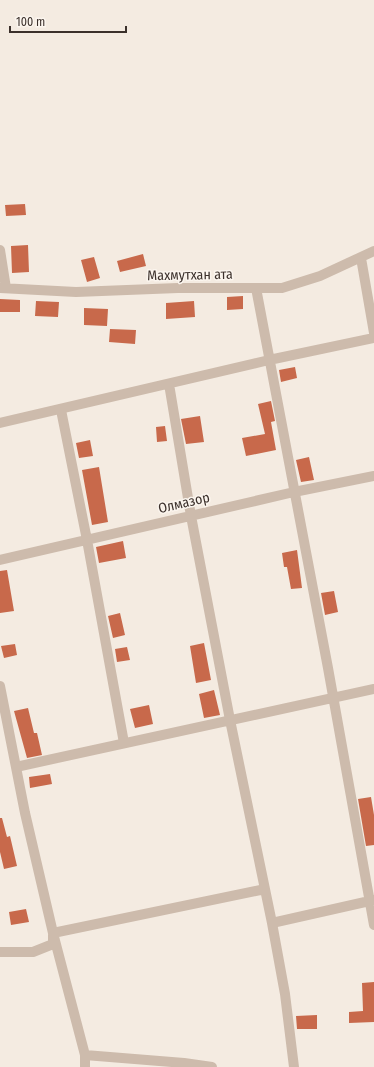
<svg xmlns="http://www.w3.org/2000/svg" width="374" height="1067" font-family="'Fira Sans Condensed',sans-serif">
<rect width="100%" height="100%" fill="#f4ebe1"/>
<path fill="#c8694b" d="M25 204 26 215 6 216 5 205Z
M28 245 29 272 12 273 11 246Z
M143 254 146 266 120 272 117 261Z
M94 257 100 278 87 282 81 260Z
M243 296V309L227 310V297Z
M0 299 20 300V312H0Z
M36 301 59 302 58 317 35 316Z
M194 301 195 317 166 319V303Z
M84 308 108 309 107 326 84 325Z
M110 329 136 330 135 344 109 342Z
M295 367 297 378 281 382 279 370Z
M271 401 275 421 271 422 276 450 246 456 242 438 265 434 258 404Z
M200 416 204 442 186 444 181 419Z
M165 426 167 441 157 442 156 427Z
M90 440 93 456 79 458 76 443Z
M309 457 314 480 301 482 296 460Z
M99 467 108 522 92 525 82 470Z
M123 541 126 558 99 563 96 547Z
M297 550 302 588 291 589 287 567H284L282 553Z
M7 570 14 611 0 613V571Z
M334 591 338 612 325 615 321 593Z
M120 613 125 635 113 638 108 616Z
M204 643 211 680 196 683 190 646Z
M15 644 17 655 4 658 1 646Z
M127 647 130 660 117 662 115 649Z
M214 690 220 715 204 718 199 694Z
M149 705 153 724 135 728 130 709Z
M28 708 34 733H37L42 755 27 758 14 711Z
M50 774 52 784 30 788 29 777Z
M371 797 374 815V845L366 846 358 799Z
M0 818H2L7 837 10 836 17 866 4 869 0 852Z
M26 909 29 922 11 925 9 912Z
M374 982V1022L349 1023V1012L363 1011 362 983Z
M317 1015V1029H297L296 1016Z"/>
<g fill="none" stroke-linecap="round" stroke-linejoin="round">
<path stroke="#cdbbac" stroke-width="10" d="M0 250 6 288
M361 258 374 333
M0 288 76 292 178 288H282L320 276 374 251
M256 288 328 668 374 925
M169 384 191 516 230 720 272 923 285 994 294 1067
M61 410 87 540 124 743
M0 423 269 360 374 338
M0 560 294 492 374 476
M0 686 25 813 53 933 85 1055V1067
M16 767 374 689
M272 923 374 900
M53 933 265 889
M0 952H33L53 944V935
M85 1055 184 1063 212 1067"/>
</g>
<g text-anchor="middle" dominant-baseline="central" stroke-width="3" stroke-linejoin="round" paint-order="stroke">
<g font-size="14" fill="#3b302b" stroke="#fbf5ee">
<text transform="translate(190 275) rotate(-1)">Махмутхан ата</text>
<text transform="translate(184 503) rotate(-13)">Олмазор</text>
</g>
</g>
<path d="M10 26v6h116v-6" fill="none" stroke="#3b302b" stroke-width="2"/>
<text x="16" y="26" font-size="12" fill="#3b302b" stroke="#fbf5ee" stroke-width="3" paint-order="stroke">100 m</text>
</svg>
